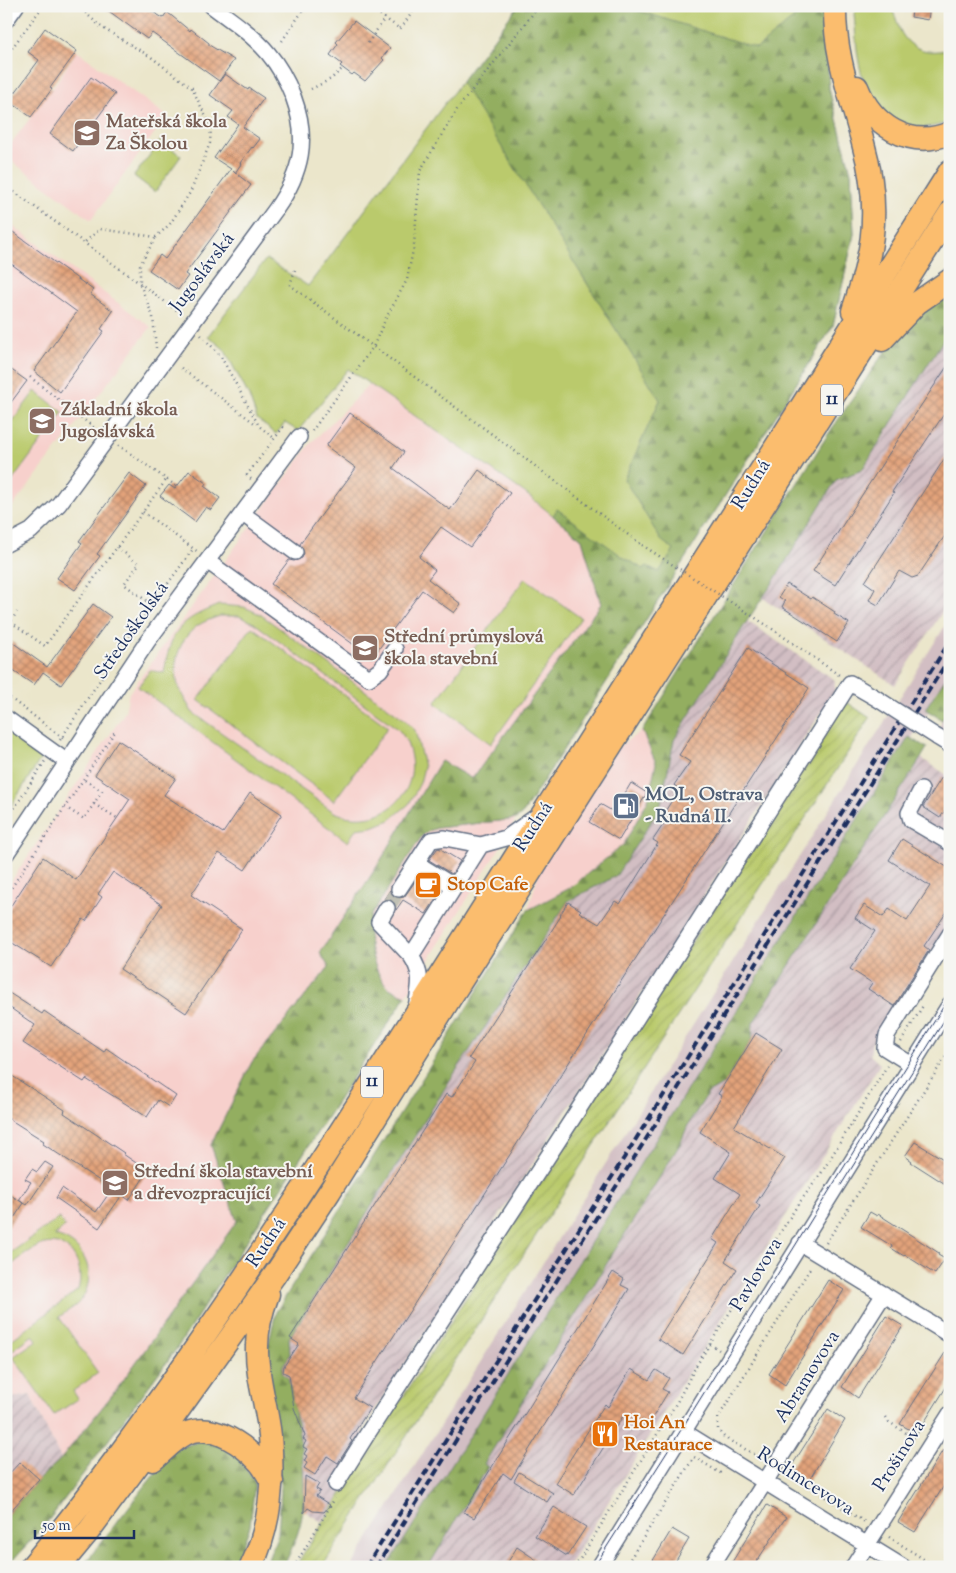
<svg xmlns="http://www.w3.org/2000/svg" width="956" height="1573" font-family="'Sorts Mill Goudy',serif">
<defs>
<pattern id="industrial-furrows" width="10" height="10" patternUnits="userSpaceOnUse" patternTransform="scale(1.25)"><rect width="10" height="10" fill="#d2bec3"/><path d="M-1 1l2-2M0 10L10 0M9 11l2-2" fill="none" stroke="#aa9ba2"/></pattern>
<pattern id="forest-firs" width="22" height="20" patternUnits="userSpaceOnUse" patternTransform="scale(1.25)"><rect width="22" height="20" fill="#93ae60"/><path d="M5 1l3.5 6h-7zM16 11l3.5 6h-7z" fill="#778e52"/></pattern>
<pattern id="garden-furrows" width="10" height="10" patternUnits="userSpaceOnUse" patternTransform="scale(1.25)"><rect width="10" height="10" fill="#baca6c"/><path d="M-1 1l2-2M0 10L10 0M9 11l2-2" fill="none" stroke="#9fae60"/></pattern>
<pattern id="building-cross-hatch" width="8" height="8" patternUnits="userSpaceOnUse" patternTransform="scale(1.25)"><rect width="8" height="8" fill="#e3a37a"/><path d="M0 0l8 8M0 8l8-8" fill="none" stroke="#b78567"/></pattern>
</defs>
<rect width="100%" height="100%" fill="#f6f6f2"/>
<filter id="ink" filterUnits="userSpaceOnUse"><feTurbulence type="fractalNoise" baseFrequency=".02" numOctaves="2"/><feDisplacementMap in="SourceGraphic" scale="10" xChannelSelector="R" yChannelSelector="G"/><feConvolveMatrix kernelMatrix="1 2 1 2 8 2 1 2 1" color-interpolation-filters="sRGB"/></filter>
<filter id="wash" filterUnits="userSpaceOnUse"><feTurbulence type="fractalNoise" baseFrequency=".0096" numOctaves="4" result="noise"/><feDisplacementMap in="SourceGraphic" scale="20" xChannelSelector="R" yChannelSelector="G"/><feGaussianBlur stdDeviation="1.12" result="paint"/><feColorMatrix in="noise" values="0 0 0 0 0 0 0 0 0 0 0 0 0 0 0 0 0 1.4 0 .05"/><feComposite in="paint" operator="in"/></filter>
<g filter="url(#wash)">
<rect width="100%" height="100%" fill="#ebe6cb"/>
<path fill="#f7d0cc" d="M77 51 167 116 91 220 6 157V150L31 117 30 73 52 89Z
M6 221 151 327 6 515Z
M370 384 525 493 582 539 601 604 471 780 441 761 376 868 320 953 330 967 252 1062 211 1145 237 1221 117 1389 61 1459 30 1395 6 1399V889L125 712 129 693 311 443Z
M642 731 656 763 649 800 624 844 570 888 528 910 539 872 619 746Z
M516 819 506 838 406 996 386 986 373 964 368 925 371 915 422 836 429 831 437 828Z"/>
<path fill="url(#industrial-furrows)" d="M950 329V600L895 685 763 598 836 480 862 469Z
M747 621 835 680 834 692 361 1432 375 1441 322 1522 303 1510V1452L288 1377 282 1373 283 1365 290 1355 289 1338 450 1080 568 901 616 876 660 808 674 740Z
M950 708V735L939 729 942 720Z
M921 758 950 777V923L872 1043 870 1055 880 1064 568 1567H428L488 1467 484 1464 680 1144 688 1125 708 1093 725 1083 752 1039 753 1023Z
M30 1395 61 1459 39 1479 6 1516V1399Z"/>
<path fill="#d2bec3" d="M950 618V677L389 1567H351Z"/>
<path fill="#baca6c" stroke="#6a7c65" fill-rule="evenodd" d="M518 6H826L825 15 829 89 851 173 854 234 833 326 523 813 516 819 437 828 429 831 422 836 371 915C365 934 372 969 386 985 390 990 400 993 406 996L175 1351 45 1525 6 1567V1516L39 1479 61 1459 117 1389 237 1221 211 1145 252 1062 329 967 320 953 376 868 441 761 472 779 601 604 582 539 525 493 348 369 298 431 285 423 276 434 257 419 249 396 224 349 208 336 266 259 308 286Z
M861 6H888C896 13 896 21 900 30 909 50 931 56 950 48V121C929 131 898 130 882 111 878 106 875 100 872 95 869 90 865 86 864 81 856 60 856 35 854 13Z
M161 140 181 156 155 192 134 176Z
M35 391 63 412 6 489V430Z
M525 578 581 618 491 744 435 703Z
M219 605 244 607 260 614 404 719 415 730 419 746 424 767 420 783 409 804 390 820 372 827 356 829 348 842 138 687 150 670 164 673C171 630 178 621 219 605ZM220 616H239L254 623 398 729C402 734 407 740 408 746 422 785 394 821 352 817 346 817 340 814 334 812L192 712C188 704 182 696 179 688 170 664 180 635 202 623 208 620 214 618 220 616Z
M252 627 388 727 334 801 198 700Z
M6 729 43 755 6 814Z
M59 1218 65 1227 54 1236C82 1241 98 1271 83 1297 78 1306 67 1311 59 1317L98 1373 73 1391 78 1399 54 1415 13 1357 37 1340 33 1335 6 1355V1344L78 1290C86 1264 68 1234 39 1246 28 1251 16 1262 6 1269V1256Z"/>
<path fill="url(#forest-firs)" stroke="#576e5f" d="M518 6H624L757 48 794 18 796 6H826L825 15 829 89 851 173 854 234 833 326 523 813 516 819 437 828 429 831 422 836 371 915C365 934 372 969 386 985 390 990 400 993 406 996L175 1351 45 1525 6 1567V1516L39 1479 61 1459 117 1389 237 1221 211 1145 252 1062 329 967 320 953 376 868 441 761 472 779 601 604 582 539 553 516 557 509 623 557 643 569 647 566 659 572 674 550 661 540 624 479 660 400 461 82Z
M950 292V329L862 470 836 480 772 584 747 621 674 740 660 808 616 876 568 901 450 1080 289 1338 290 1355 283 1365 282 1373 288 1377C297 1420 307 1464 303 1509 301 1529 292 1550 283 1567H265L278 1534 281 1492 266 1354 276 1312 528 910 570 888 624 844 648 800 656 763 642 731 827 436 881 357 910 323Z
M950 671V708L942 720 925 709Z
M909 737 927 748 921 758 753 1023 752 1039 725 1083 708 1093 688 1125 680 1144 484 1464 488 1467 428 1567H387Z
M207 1439 235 1454 255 1482 250 1526 235 1567H82L174 1449Z"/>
<path fill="url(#garden-furrows)" stroke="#6a7c65" d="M845 701 870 718 322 1567H295Z"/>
<g id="blocks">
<path fill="url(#building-cross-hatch)" d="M102 6H143L163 18 167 12 190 31 191 29 209 43V45L234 60 219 81 152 33 147 39Z
M913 6H930L928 20 911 17Z
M354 21 390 48 382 58 384 60 365 81 354 73 352 75 340 66 342 64 330 55 338 44 336 42Z
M45 28 77 51 50 88 52 89 31 117 9 101 39 60 28 52Z
M225 74 248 90 249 88 264 98 243 127 260 139 253 148 252 147 240 163 241 164 235 173 233 171 251 185 185 274 188 276 178 290 149 270 160 255 165 259 231 169 214 158 238 124 228 117 233 111 210 95Z
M91 77 115 94 73 151 50 134Z
M6 227 93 290 90 294 113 311 101 329 104 331 60 392 34 371 77 312 6 260Z
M950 362V405L892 492 894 493 835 585 813 571 882 464Z
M6 366 27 381 6 409Z
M350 413 404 452 393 468 450 510 479 470 510 493 470 547 441 527 419 557 435 570 428 579 461 604 454 613 422 590 372 658 271 584 289 560 294 561 302 558 304 553 300 544 356 468 326 446Z
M950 450V528L918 576 912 578 899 571 878 605 869 600 875 589 865 582Z
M189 471 206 483 204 486 220 498 211 510 206 507 195 522 160 496 169 485 175 489Z
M129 473 146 486 97 554 100 556 75 590 57 578 82 543 79 541Z
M787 584 811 599 812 597 835 612 834 614 849 623 837 642 782 607 785 601 779 597Z
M93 604 111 617 61 685 43 672 34 685 6 666V651L12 642 47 667Z
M748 648 809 688 354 1398 370 1408 350 1439 352 1441 338 1463 327 1456 315 1475 304 1468 307 1463 304 1461 307 1456 304 1454 307 1449 303 1447 306 1441 303 1439 305 1436 294 1408 289 1375 283 1372 284 1366 299 1344 290 1338 446 1094 452 1097 475 1062 469 1058 561 916 560 915 568 902 581 910 579 912 599 924 615 901 620 904 658 843 653 840 669 816 664 813 679 789 674 785 690 762 679 755Z
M118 740 176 778 164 795 223 833 250 793 282 814 245 870 219 853 191 895 242 929 186 1013 120 969 162 905 113 872 98 894 102 897 86 921 83 919 51 967 6 939V913L43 857 76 880 130 799 95 775Z
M942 777 950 781V803L940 818 923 807Z
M631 783 647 793 619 840 589 822 600 804 614 812Z
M902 839 950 869V907L924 946 929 950 894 1006 868 989 872 983 850 969 875 931 855 918 864 905 883 917 889 909 907 921 930 886 889 860Z
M439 848 460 861 452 874 429 860 437 849Z
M419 876 442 890 426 914 403 900 396 910 395 904 392 900 384 899 390 890 394 897 399 898 404 897Z
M6 991 42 1014 44 1011 104 1052 106 1048 176 1096 169 1107 158 1100 147 1117 86 1079 84 1082 23 1043 35 1025 6 1005Z
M756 1033 782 1049 734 1127 785 1158 756 1203 760 1206 725 1261 737 1269 683 1355 658 1339 718 1243 712 1239 740 1194 715 1178 731 1152 700 1132 722 1096 718 1094Z
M6 1072 65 1110 64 1113 124 1153 123 1154 148 1171 129 1200 122 1195 99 1228 56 1198 62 1188 96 1212 112 1189 43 1144 44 1141 6 1117Z
M915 1142 950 1163V1187L911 1162 912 1161 905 1156Z
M45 1162 53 1167 27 1205 24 1203 6 1230V1192L23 1203 19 1200 31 1182 25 1179 32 1169 37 1172Z
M870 1212 877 1216 878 1214 939 1253 938 1255 945 1259 935 1274 905 1255 904 1256 891 1248 892 1246 861 1227Z
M613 1272 624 1279 621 1285 629 1289 511 1479 503 1473 474 1518 464 1512Z
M828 1280 844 1290 785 1385 769 1374Z
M886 1316 903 1326 858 1398 842 1387Z
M950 1345V1381L917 1434 900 1424Z
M631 1369 649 1380 656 1370 669 1378 662 1389 668 1392 645 1430 623 1416 574 1495 555 1483 605 1404 608 1407Z
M828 1409 845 1420 808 1482 789 1470Z
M943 1450 950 1455V1476L915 1532 898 1522Z
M20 1462 39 1479 6 1516V1477Z
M519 1472 553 1493 547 1502 514 1481Z
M305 1476 319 1484 316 1489 320 1491 316 1496 330 1505 324 1512 313 1511 308 1508 304 1513Z
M767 1505 786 1517 753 1567H729Z
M554 1507 586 1527 567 1556 535 1536Z
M672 1529 689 1539 672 1567H649Z
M517 1547 547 1567H505Z"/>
</g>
</g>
<g filter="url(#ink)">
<use href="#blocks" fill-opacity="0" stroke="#646f84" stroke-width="1"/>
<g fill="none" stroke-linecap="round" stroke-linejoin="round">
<path stroke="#c1c1b5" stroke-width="15" stroke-dasharray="15 8" stroke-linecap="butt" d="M387 908 399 889"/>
<g stroke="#646f84" stroke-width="18">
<path id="minor" d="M6 20 16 6
M243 514 295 552
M6 544 31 531 59 504 276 209C302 172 309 139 293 96 287 81 279 66 268 53 253 35 231 20 212 6
M207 561 369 678 380 670 395 649
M6 718 66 761
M937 737 950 745
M921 790 909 813 911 820 950 843
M6 854 147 642 299 437
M455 887 416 863 431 840 445 838 481 845
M399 889 416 863
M387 908 379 922 411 956
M416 1008C419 986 424 976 411 956L481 845 506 838 537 816
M912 1065 885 1048 887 1035 950 934
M800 1243 950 1335
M684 1432 903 1567
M336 1484 368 1433 573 1118 850 683 876 698
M599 1567 950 1004
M711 1567 884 1294
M853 1567 950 1414"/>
</g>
<g stroke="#646f84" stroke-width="25">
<path id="highway" d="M835 6C834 55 851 97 863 143 874 182 877 224 867 263 864 279 858 295 853 311
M857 87C872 125 909 150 950 133
M882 340 917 303 950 280
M153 1460C165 1450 176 1437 190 1432 214 1424 244 1445 259 1462 264 1467 267 1475 272 1481
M31 1567C87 1500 138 1430 188 1359 281 1226 368 1089 455 952 620 692 786 432 950 171
M59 1567 88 1532 172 1419 274 1276 330 1191 449 1000 950 213
M251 1567C271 1525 274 1482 270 1436 267 1406 256 1376 257 1346 257 1328 262 1310 268 1294"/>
</g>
<path stroke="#646f84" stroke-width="2.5" stroke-dasharray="1 4" stroke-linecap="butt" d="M78 6 101 27 151 57 192 88 211 127 210 143 191 191 170 224 156 237 100 229 84 243
M368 6 400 29 417 6
M282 41 306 6
M368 43 385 18
M6 56 43 6
M311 89 331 79 343 68
M6 186 182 314
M295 270 290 285 642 545
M201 335 220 355 259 426 274 438
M156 348 153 317 140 284V265L156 237
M181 368 257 425
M30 377 97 430
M312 431 373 347 386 318 407 280 414 245 420 171 458 108 539 6
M118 445 179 488
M251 479 247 475 284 426
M143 512 198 552
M117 547 139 564 124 584 152 605
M11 622 45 646 166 480
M768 626 839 675
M6 629 17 612
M6 695 63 738
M60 740 122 647 193 549
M94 804 117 818
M65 807 84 819 102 791 83 779
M6 821 45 761
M6 896 116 730
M901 1042 924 1004
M826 1243 950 1050
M710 1344 719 1350
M886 1417 889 1422 917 1440
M763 1459 725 1438 718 1430V1418L811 1267
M787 1473 865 1522
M889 1537 936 1567
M294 1567 335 1498
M575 1567 677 1402 696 1366 797 1206 822 1172 887 1066
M625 1567 694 1457 722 1474"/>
<use href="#minor" stroke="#fff" stroke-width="15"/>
<use href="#highway" stroke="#fbbd6e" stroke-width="22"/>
<path stroke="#1b2f5e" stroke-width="1" d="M841 1185 950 1011
M594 1567 671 1446 950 996"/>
<path stroke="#1b2f5e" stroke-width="4" stroke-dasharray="8 4" stroke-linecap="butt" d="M366 1567 950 641
M376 1567 950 657"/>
<g stroke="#646f84" stroke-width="18" stroke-linecap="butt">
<path id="minor-bridge" d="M876 698 937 737"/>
</g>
<path stroke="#646f84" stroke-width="2.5" stroke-dasharray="1 4" stroke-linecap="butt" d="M642 545 768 626"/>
<use href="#minor-bridge" stroke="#fff" stroke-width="15"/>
</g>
</g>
<defs>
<g id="school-square" transform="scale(1.4375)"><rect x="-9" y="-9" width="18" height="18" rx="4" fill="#8d6e63" stroke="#f6f6f2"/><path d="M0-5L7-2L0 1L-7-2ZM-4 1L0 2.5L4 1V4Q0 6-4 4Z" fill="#fff"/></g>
<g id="fuel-square" transform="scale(1.4375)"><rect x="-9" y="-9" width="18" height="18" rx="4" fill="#5c6f8a" stroke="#f6f6f2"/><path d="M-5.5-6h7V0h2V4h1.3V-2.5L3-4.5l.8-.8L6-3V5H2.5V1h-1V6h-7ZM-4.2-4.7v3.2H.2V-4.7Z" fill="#fff"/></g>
<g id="cafe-square" transform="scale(1.4375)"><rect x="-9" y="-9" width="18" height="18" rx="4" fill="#e8710a" stroke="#f6f6f2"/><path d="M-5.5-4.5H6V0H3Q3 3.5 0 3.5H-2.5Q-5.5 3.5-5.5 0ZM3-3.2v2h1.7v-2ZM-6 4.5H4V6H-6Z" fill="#fff"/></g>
<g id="restaurant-square" transform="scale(1.4375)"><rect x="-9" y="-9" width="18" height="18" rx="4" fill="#e8710a" stroke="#f6f6f2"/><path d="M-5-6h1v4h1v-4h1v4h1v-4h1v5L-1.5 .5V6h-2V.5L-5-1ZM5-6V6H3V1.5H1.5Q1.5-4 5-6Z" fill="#fff"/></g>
</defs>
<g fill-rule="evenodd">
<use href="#school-square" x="87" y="133"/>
<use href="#school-square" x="42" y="421"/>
<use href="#school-square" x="365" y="648"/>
<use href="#fuel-square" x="626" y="806"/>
<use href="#cafe-square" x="428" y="885"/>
<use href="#school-square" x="115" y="1183"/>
<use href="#restaurant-square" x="605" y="1434"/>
</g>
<g text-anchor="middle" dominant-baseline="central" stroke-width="4" stroke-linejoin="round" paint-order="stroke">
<g fill="#f6f6f2" stroke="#5d6b8a" stroke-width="1">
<rect x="821" y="384.5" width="22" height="31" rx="4"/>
<rect x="361" y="1066.5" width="22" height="31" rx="4"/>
</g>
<g font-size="18" font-weight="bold" fill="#1b2f5e">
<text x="832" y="400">11</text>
<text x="372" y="1082">11</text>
</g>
<g font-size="19" font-weight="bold" fill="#785e54" stroke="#f6f6f2" text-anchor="start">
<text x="106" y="122">Mateřská škola<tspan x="106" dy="22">Za Školou</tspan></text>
<text x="61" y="410">Základní škola<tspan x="61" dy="22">Jugoslávská</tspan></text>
<text x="384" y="637">Střední průmyslová<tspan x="384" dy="22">škola stavební</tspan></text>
<text x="134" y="1172">Střední škola stavební<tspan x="134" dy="22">a dřevozpracující</tspan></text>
</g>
<g font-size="19" fill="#1b2f5e" stroke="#f6f6f2">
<text transform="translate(203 273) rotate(-53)">Jugoslávská</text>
<text transform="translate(752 485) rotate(-58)">Rudná</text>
<text transform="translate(132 631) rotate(-55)">Středoškolská</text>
<text transform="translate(534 827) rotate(-57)">Rudná</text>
<text transform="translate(267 1243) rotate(-56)">Rudná</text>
<text transform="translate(757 1275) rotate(-59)">Pavlovova</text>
<text transform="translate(808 1377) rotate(-58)">Abramovova</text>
<text transform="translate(900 1456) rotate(-58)">Prošinova</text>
<text transform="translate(805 1482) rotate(32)">Rodimcevova</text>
</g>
<g font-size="19" font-weight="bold" fill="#4e5e75" stroke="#f6f6f2" text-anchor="start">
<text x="645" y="795">MOL, Ostrava<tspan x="645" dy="22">- Rudná II.</tspan></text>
</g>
<g font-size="19" font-weight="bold" fill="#c56008" stroke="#f6f6f2" text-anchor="start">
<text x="447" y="885">Stop Cafe</text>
<text x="624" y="1423">Hoi An<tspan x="624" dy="22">Restaurace</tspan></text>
</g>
</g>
<rect width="956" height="1573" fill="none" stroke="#f6f6f2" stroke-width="25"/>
<path d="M35 1530v8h99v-8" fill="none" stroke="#1b2f5e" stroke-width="2.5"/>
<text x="42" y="1530" font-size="15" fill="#1b2f5e" stroke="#f6f6f2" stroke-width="4" paint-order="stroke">50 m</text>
</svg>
